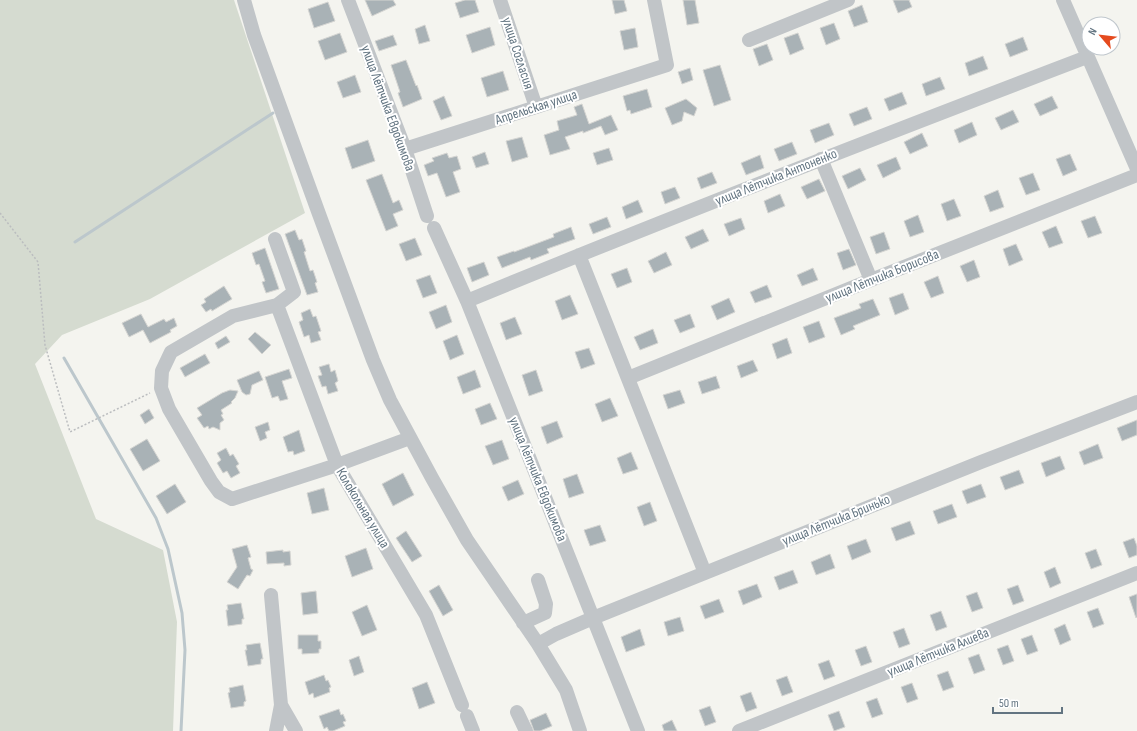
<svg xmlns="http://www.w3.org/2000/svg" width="1137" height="731" font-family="'Sofia Sans Condensed',sans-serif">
<rect width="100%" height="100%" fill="#f4f4ef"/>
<path fill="#d5dbd0" d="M0 0H234L305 213 150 299 62 335 35 364 96 519 163 550 177 622 173 731H0Z"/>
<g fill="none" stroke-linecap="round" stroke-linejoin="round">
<path stroke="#bcc7cc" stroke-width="3" d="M75 242 273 113
M64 358 156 518 168 549 182 613 185 650 181 731"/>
</g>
<path fill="#a9b2b6" stroke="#d5d5d2" d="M365 0H393L396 5 372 16Z
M465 0H475L479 12 460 18 455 3Z
M612 0H624L627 11 615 14Z
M683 0H695L699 23 687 25Z
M893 0H909L912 7 898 13Z
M328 2 335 21 314 28 308 9Z
M862 5 868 22 854 27 848 11Z
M834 23 840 39 826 45 820 28Z
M425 25 430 41 419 44 415 29Z
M490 27 495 45 472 53 466 35Z
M635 28 638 47 624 50 620 31Z
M340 33 347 52 325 60 318 41Z
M798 33 804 49 790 55 784 38Z
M393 35 397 45 379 51 375 41Z
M1023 37 1028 50 1010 57 1005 44Z
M767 44 773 60 759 66 753 49Z
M983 56 988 69 969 76 965 63Z
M406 60 416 86 417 85 422 99 403 107 398 93 400 92 391 65Z
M720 65 731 100 714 106 703 70Z
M690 68 693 80 682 84 678 72Z
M503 71 509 90 487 97 481 78Z
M355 75 361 92 343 98 337 82Z
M940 77 945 89 926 96 922 84Z
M647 89 652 107 631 114 630 110 627 111 623 96Z
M902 92 907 104 889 111 884 99Z
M444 96 452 116 441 120 433 101Z
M1052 96 1058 108 1040 116 1034 104Z
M686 99 697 108 694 116 684 112 682 121 672 125 665 108Z
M582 104 589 124 611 115 618 130 605 135 601 126 583 133V131L565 137 570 149 550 155 544 135 559 130 557 121 577 115 574 107Z
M867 107 872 119 854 126 849 114Z
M1013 110 1019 122 1001 130 995 118Z
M972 122 977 135 959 143 954 130Z
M829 123 834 135 815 143 810 130Z
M922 133 928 146 910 154 904 142Z
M522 137 528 157 512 162 506 141Z
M368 140 375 161 352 169 345 148Z
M792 142 797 154 779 161 774 149Z
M609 148 613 160 597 165 593 153Z
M485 152 489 164 476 168 472 157Z
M447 153 449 158 457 156 461 169 453 172 460 192 446 197 437 173 428 176 424 165 434 161 432 158Z
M1070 154 1077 170 1063 176 1056 159Z
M760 155 764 168 746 175 741 163Z
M896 157 901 169 883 178 877 165Z
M860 168 866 180 848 189 842 176Z
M712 172 717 183 701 189 697 178Z
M1033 173 1040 190 1026 195 1019 178Z
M382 174 393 203 399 200 403 210 393 214 398 226 386 231 366 180Z
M819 179 825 191 807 199 801 187Z
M675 187 680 198 665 204 661 192Z
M998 190 1004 207 990 212 984 196Z
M780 194 785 206 768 213 764 201Z
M954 199 961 216 947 221 941 204Z
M638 200 643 212 626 219 622 207Z
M918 215 924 232 910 237 904 221Z
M1095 216 1102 233 1088 238 1081 221Z
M607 217 611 227 593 234 589 224Z
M741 218 745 229 729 236 724 224Z
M1056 226 1063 243 1049 248 1042 232Z
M571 227 575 239 547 249 549 253 531 260 530 257 502 268 497 257 514 251V252L554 237 553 234Z
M703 229 709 241 691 249 685 237Z
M295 230 299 240 302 239 306 251 304 252 310 271 313 270 317 282 315 283 318 292 307 295 285 234Z
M884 232 890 249 876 254 870 237Z
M415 238 422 255 406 261 399 244Z
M1016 244 1023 260 1009 266 1003 249Z
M265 248 279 289 266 293 262 282 265 281 259 264 256 265 252 253Z
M849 249 856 265 843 270 837 253Z
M666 252 672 265 654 273 648 261Z
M974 260 980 277 967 282 960 266Z
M484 262 489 275 472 282 467 268Z
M627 268 632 282 617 288 611 274Z
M813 268 818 280 802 286 797 275Z
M430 275 437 293 423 298 416 280Z
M938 276 944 293 931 298 924 282Z
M767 285 772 297 755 303 750 292Z
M224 286 232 299 212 311 211 309 206 312 201 305 206 302 204 299Z
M903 293 909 309 895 315 889 298Z
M570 295 578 314 562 320 555 301Z
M729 298 735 312 717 320 711 306Z
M873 299 880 315 853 326 855 329 841 335 834 318 861 308 859 304Z
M446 305 452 322 436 329 429 312Z
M310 309 313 317 316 316 321 331 318 332 321 340 311 343 309 335 304 337 299 322 303 320 301 313Z
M141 314 148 327 164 319 166 322 174 318 177 326 170 330 171 332 150 343 143 330 129 337 122 323Z
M690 314 695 327 680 333 674 320Z
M515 317 522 334 506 340 500 323Z
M819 321 825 337 809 343 803 327Z
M653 329 658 343 640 350 634 337Z
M255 332 271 345 262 354 248 339Z
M457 335 464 354 450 360 443 341Z
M226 336 230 342 218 349 215 343Z
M787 338 792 353 777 359 772 344Z
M589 348 595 364 581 369 575 352Z
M205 354 210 363 185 377 180 368Z
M753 360 758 371 741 378 737 366Z
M329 364 331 372 335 370 338 381 335 383 338 391 328 394 326 386 322 387 318 376 322 375 319 367Z
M289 369 292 378 282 381 288 399 280 401 278 396 272 398 265 377Z
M475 370 481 387 463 394 457 377Z
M536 370 543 391 529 396 522 375Z
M259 371 263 380 252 385 250 394 246 395 242 392 237 380Z
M716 376 720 388 702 394 698 382Z
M230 390 238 391 235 398 231 402 232 403 221 410 223 414 221 415 224 420 220 423V430L213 427 209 429 208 426 204 428 197 418 202 415 197 408 222 393Z
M680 390 685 403 668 409 663 395Z
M610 398 618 416 602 422 595 404Z
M490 403 497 419 481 425 475 409Z
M149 409 154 418 145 424 140 415Z
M1137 420V435L1122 441 1117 428Z
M557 421 563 437 547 444 541 427Z
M268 422 270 430 265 432 267 438 260 441 255 427Z
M299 430 305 451 294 455 293 451 288 452 283 437Z
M147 439 160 461 143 471 130 449Z
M502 440 509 459 493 465 485 446Z
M1098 444 1103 458 1084 465 1079 452Z
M226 448 230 456 233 454 239 464 236 466 240 473 231 478 227 471 223 473 217 463 221 460 217 453Z
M631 452 638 469 623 474 617 458Z
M1060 456 1065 469 1046 477 1041 463Z
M1019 470 1024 483 1005 490 1000 477Z
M403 473 414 495 393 506 382 484Z
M577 474 584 493 569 498 563 479Z
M518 480 524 494 508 501 502 487Z
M175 484 186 502 167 514 156 496Z
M981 484 986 497 967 504 962 491Z
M324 488 329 510 312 514 307 493Z
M650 502 657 521 644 526 637 507Z
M952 504 957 517 938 524 933 511Z
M910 521 915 534 896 541 891 528Z
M600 525 606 541 590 546 584 530Z
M406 531 422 556 412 562 396 538Z
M1134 538 1137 546V555L1129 558 1123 542Z
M866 539 871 552 852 560 847 546Z
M247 545 251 557 248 558 251 569 253 570 250 576 247 575 238 589 227 582 237 567 232 549Z
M366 548 373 569 352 577 345 556Z
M1096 549 1102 565 1091 569 1085 553Z
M283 550V552L290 551 291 565 284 566V563L267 564 266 552Z
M830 554 835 568 816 575 811 562Z
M1055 567 1061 583 1050 588 1044 572Z
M793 570 798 583 779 590 774 577Z
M757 584 762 597 743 605 738 591Z
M439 585 453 610 443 616 429 591Z
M1018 585 1024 601 1013 605 1007 589Z
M316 591 318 613 303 615 301 593Z
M977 592 983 608 972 612 966 596Z
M1137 594V617L1136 618 1129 597Z
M719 599 724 612 705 619 700 606Z
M241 603 244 619H242V624L228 626 226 610H228L227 605Z
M367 605 377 630 362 636 352 612Z
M1098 608 1104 624 1093 628 1087 612Z
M941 611 947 627 936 631 930 615Z
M680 617 684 631 668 636 664 622Z
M1065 624 1071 640 1060 645 1054 629Z
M904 628 910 644 899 648 893 632Z
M640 629 645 645 626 652 621 637Z
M298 635H318V641H321V649H319V653L302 654V649H298Z
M1032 635 1038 651 1027 655 1021 639Z
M260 643 263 659H261V664L248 666 245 650H247L246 645Z
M1008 645 1014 661 1003 665 997 649Z
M866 646 872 662 861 666 855 650Z
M979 654 985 670 974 674 968 658Z
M359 656 364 672 354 676 349 660Z
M829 660 835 676 824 680 818 664Z
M948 671 954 687 943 691 937 675Z
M324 675 326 681 328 680 331 687 329 688 330 692 314 698 313 693 309 695 305 682Z
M787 676 793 692 782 696 776 680Z
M427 682 435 703 419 709 412 688Z
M912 683 918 699 907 703 901 687Z
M243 685 246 701 244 702V706L231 708 228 693 230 692 229 688Z
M751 692 757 708 746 712 740 696Z
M877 698 883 714 872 718 866 702Z
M710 706 716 722 705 726 699 710Z
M339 709 341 715 343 714 346 721 343 722 345 726 333 731H329L327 727 324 729 319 716Z
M839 711 845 727 834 731 828 715Z
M546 713 552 726 540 731H534L530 720Z
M672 720 677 731H664L662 725Z"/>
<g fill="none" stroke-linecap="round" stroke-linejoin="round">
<path stroke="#bbbdbf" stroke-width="1.5" stroke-dasharray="2 2" stroke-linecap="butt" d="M0 213 38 262 45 345 70 432 150 393"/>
<path stroke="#c1c5c8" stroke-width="14" d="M244 0 254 35 319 214 373 360 390 400 432 478 467 540 538 644 566 690 580 731
M348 0 405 149 427 216
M500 0 536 107
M1063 0 1137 169
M749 40 848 0
M405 149 667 65 654 0
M821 159 871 280
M434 228 467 301 638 731
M275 239 294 292 277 305 233 316 171 352 162 371 161 388 169 409 211 481 219 492 232 499 337 465 410 438
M579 255 705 573
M467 301C673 216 880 136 1087 57
M277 305 337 465 426 615 462 705
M628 378 871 280 1137 175
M271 595 281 705 276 731
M523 623 545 613 546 604 538 580
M538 644 556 634 593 618 981 462 1137 402
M281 705 296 731
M517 712 526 731
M467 716 473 731
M739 731 1137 573"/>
</g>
<g text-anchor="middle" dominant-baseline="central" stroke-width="4" stroke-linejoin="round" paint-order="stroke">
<g font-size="14" fill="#627481" stroke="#fff">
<text transform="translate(518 53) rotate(72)">улица Согласия</text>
<text transform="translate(536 107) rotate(-18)">Апрельская улица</text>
<text transform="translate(388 108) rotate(70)">улица Лётчика Евдокимова</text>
<text transform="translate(776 177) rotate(-22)">улица Лётчика Антоненко</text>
<text transform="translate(882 276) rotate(-22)">улица Лётчика Борисова</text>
<text transform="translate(538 479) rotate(68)">улица Лётчика Евдокимова</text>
<text transform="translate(363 508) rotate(59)">Колокольная улица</text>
<text transform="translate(836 520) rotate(-22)">улица Лётчика Бринько</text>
<text transform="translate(938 652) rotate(-22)">улица Лётчика Алиева</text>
</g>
</g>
<g transform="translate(1101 36) rotate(298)"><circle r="19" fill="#ffffff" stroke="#c0c7cd"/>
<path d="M0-3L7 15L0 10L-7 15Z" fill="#e54a1e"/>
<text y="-6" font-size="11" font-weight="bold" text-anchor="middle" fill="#627481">N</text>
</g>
<path d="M993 707v6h69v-6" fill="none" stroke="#627481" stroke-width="2"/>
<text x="999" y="707" font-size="12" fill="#627481" stroke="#ffffff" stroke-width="3" paint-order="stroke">50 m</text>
</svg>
